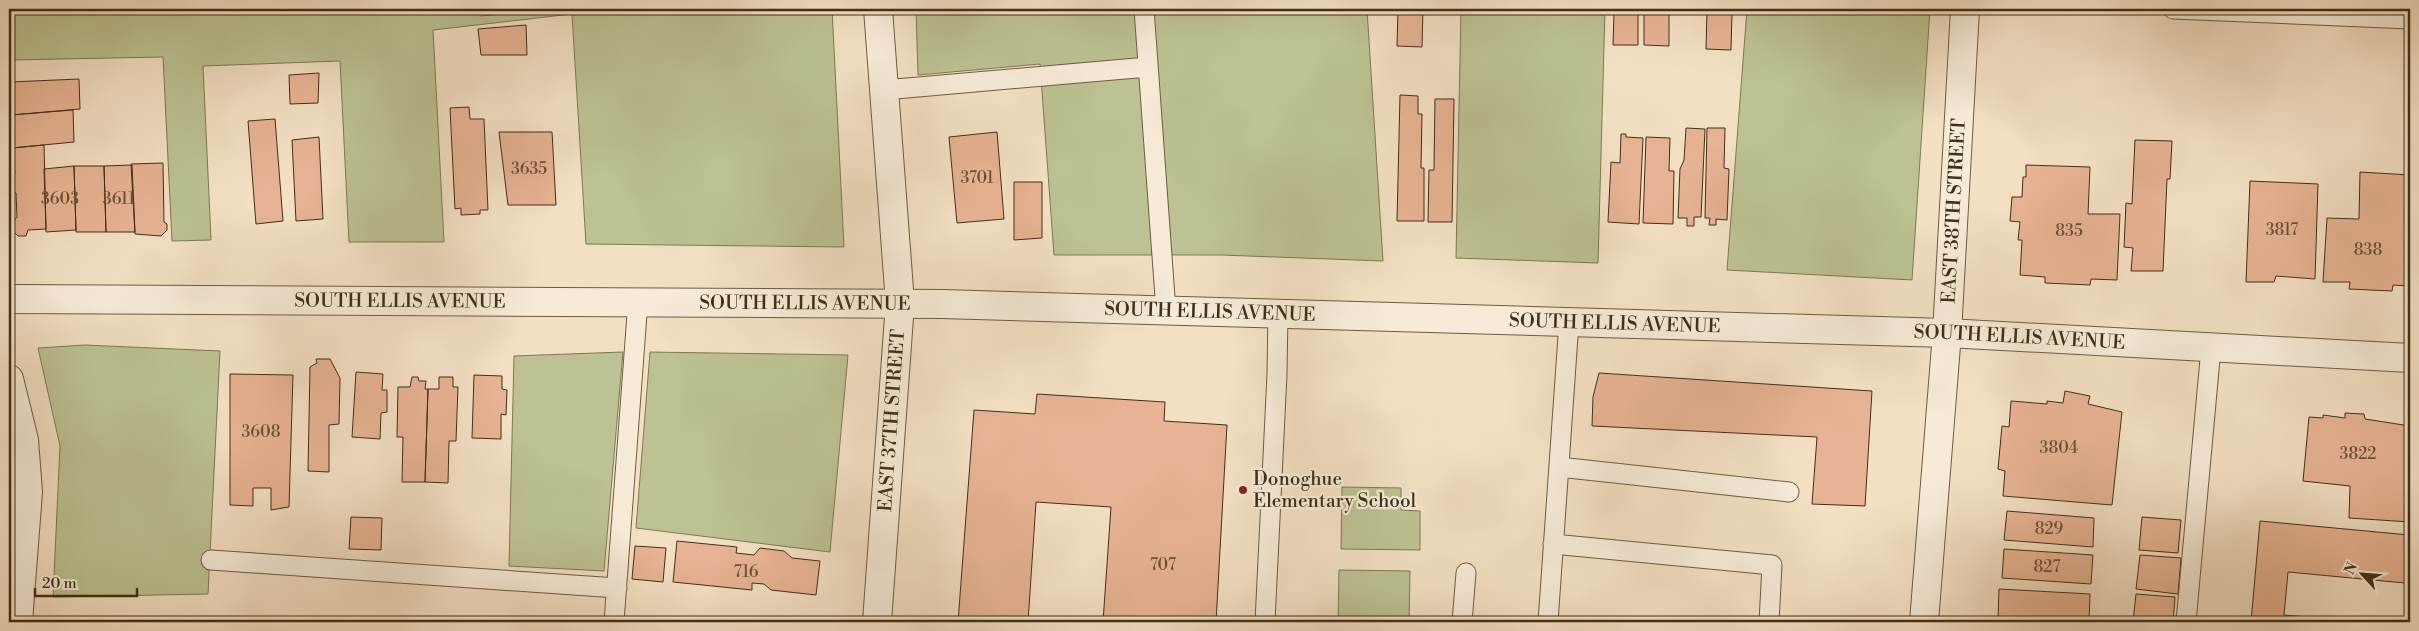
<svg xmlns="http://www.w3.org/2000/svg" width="2419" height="631" font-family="'Libre Bodoni',serif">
<rect width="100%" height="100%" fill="#f3e0c3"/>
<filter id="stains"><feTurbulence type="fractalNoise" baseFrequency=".004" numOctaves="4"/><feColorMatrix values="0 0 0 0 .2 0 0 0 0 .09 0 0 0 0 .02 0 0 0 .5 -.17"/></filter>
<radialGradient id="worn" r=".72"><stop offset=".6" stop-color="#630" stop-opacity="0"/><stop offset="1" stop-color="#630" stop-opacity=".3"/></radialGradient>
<path fill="#bcc293" stroke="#7e7855" d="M9 9H479L480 16 567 9H832L844 247 586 244 572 14 433 30 444 242H349L340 61 203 66 211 240 172 241 163 57 9 60Z
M916 9H1367L1383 261 1221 255H1054L1040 64 918 75Z
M1461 9H1605L1598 263 1456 258Z
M1747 9H1930L1912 280 1727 270Z
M85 345 220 351 208 594 53 597 60 446 38 348Z
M623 352 604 571 509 566 514 356Z
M650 352 848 355 830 552 636 528Z
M1342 487 1401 488V510L1420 511V550L1341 549Z
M1339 570 1410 571 1409 622H1338Z"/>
<path fill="#e8b394" stroke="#412f17" d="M490 9H528V12L490 14Z
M1398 9H1423L1422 47 1397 46Z
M1707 11 1732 12 1731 50 1706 49Z
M1614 13 1638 14V45H1613Z
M1644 13 1669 14V46L1644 45Z
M526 25 527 55H481L478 29Z
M319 73 318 103 290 104 289 75Z
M79 79 80 109 11 115 10 82Z
M1400 95 1418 96V114H1422L1421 168H1424V221H1397Z
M1435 99H1454L1452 222H1428L1429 170H1434Z
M469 107 470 119H484L488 210H480V214L461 215V208L455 209 450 108Z
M73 110 74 142 12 148 9 144 11 115Z
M275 119 283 221 256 224 248 121Z
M1686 128 1705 129 1701 217H1694V226H1687V218H1678L1680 169 1684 160Z
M1707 128H1725L1724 168 1729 169 1727 220 1716 219V225H1709L1710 218H1705Z
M499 132H552L556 205H508Z
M997 132 1004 219 957 223 949 137Z
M1621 134H1626V137L1643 138 1639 224 1608 222 1611 162 1620 163Z
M319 137 323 219 296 221 292 140Z
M1646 137 1670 138 1669 171H1674L1673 224 1643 223Z
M2135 140 2172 141 2170 179H2167L2163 271H2131L2133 248 2124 247 2126 203 2132 204Z
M44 145 46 229 28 230 26 236H18L12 230V223L17 217 16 193 10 188V181L15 173 12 148Z
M163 163 164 222 167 224V230L161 236 135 234 131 164Z
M132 165 135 232H106L104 166Z
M2026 165 2090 167 2088 214H2120L2117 280 2091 279 2090 285 2045 283V277L2020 275 2022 240H2018L2020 222 2010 221 2012 197H2022L2023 177H2026Z
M74 166H104L106 232H76Z
M74 166 76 230 46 232 44 169Z
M2360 172 2410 175V286L2393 285 2392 291 2349 289 2350 282H2323L2327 218 2359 219Z
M2250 181 2318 184 2315 279 2276 276 2274 282H2246Z
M1014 182H1042V238L1014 240Z
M316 359H330L340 378 339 424 329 425V472L308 471 310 367 317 363Z
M356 372 383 374 382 390H387V412L381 413 380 439 352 437Z
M1599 373 1872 391 1865 506 1812 504 1817 437 1592 426 1593 397Z
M230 374 293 375 289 507 271 510V488H253V506L230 505Z
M474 375 502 376V389L507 390 506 415 501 414V439L472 438Z
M412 377H418L419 381H426L425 389H428L425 482H402L403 437H397L398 387H410Z
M439 377H453V387H458L456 441H449L448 483 425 482 428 389H439Z
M2065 391 2090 396 2088 404 2122 412 2112 505 2003 496 2005 471 1998 469 2002 426 2009 427 2011 401 2047 404V401L2063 403Z
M1037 394 1165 402 1164 421 1227 425 1216 622H1103L1111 507 1036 502 1028 622H958L974 410 1035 414Z
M2345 413 2364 414 2365 419 2410 426V522L2349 518 2350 486 2303 481 2309 417 2323 418V415L2345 418Z
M2007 511 2094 518 2093 547 2004 540Z
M351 517 382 518 381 550 349 549Z
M2142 517 2181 520 2178 553 2139 550Z
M2260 521 2409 535 2405 583 2288 572 2284 615 2364 622H2251Z
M677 541 737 547 736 553 754 555 760 548 784 551 792 558 820 561 816 595 771 590 764 584 752 583V590L673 582Z
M635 546 666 548 663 582 632 579Z
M2004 549 2093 555 2091 584 2002 578Z
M2140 555 2181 558 2178 594 2136 589Z
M1999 589 2090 594 2089 622H2049L1998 618Z
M2136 594 2175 597 2173 622H2133Z"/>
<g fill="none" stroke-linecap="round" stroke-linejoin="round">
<g stroke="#6e5b42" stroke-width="21">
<path id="service" d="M1144 9 1166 311
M2173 9 2410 19
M884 90 1148 67
M1559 467 1789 492
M1553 544 1772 565 1769 622
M211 560 617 588
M614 622 638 301
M1265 622 1277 374 1278 314
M1462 622 1466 573
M1548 622 1569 322
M2186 622 2211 348"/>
</g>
<g stroke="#6e5b42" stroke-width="30">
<g id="minor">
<path id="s1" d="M9 299 942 304 1947 333 2410 358"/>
<path d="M9 379 24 440 28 492 18 622"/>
<path id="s2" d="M877 622 900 303 878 9"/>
<path id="s3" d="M1924 622 1947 333 1965 9"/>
</g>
</g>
<use href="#service" stroke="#f7ebd8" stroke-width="19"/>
<use href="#minor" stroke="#f7ebd8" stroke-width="28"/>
</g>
<circle fill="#8f2418" stroke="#f7ebd8" stroke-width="2" cx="1243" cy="490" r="5"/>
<g text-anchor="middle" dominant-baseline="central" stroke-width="4.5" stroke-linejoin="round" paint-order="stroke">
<g font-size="16" fill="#6b5036">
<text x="529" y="169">3635</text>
<text x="977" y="178">3701</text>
<text x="60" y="199">3603</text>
<text x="119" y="199">3611</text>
<text x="2282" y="230">3817</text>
<text x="2069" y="231">835</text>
<text x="2368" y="250">838</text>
<text x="261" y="432">3608</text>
<text x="2059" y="448">3804</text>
<text x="2358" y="454">3822</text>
<text x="2049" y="529">829</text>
<text x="1163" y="565">707</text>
<text x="2047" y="567">827</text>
<text x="746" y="572">716</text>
</g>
<g font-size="19" fill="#412f17" stroke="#f7ebd8">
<text stroke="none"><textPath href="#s3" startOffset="412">EAST 38TH STREET</textPath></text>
<text stroke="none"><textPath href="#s1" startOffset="391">SOUTH ELLIS AVENUE</textPath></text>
<text stroke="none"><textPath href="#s1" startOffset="796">SOUTH ELLIS AVENUE</textPath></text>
<text stroke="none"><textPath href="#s1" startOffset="1201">SOUTH ELLIS AVENUE</textPath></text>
<text stroke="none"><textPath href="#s1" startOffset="1606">SOUTH ELLIS AVENUE</textPath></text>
<text stroke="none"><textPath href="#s1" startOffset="2011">SOUTH ELLIS AVENUE</textPath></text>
<text stroke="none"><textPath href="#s2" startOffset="202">EAST 37TH STREET</textPath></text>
</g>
<g font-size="19" fill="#412f17" stroke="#f7ebd8" text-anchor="start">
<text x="1253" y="479">Donoghue<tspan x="1253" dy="22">Elementary School</tspan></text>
</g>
</g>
<rect width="2419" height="631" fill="none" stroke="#f3e0c3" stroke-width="30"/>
<rect x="10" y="10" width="2399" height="611" fill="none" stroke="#412f17" stroke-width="2.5"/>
<rect x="15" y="15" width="2389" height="601" fill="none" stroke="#412f17"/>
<g transform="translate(2362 574) rotate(296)" stroke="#f7ebd8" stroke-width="4" paint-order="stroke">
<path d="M0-4L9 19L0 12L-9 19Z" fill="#412f17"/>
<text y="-8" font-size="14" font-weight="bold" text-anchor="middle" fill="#412f17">N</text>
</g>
<path d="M35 588v8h102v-8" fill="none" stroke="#412f17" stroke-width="2.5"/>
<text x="42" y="588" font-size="15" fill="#412f17" stroke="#f7ebd8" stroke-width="4" paint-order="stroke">20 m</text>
<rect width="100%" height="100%" filter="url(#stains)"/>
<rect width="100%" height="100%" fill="url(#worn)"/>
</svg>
